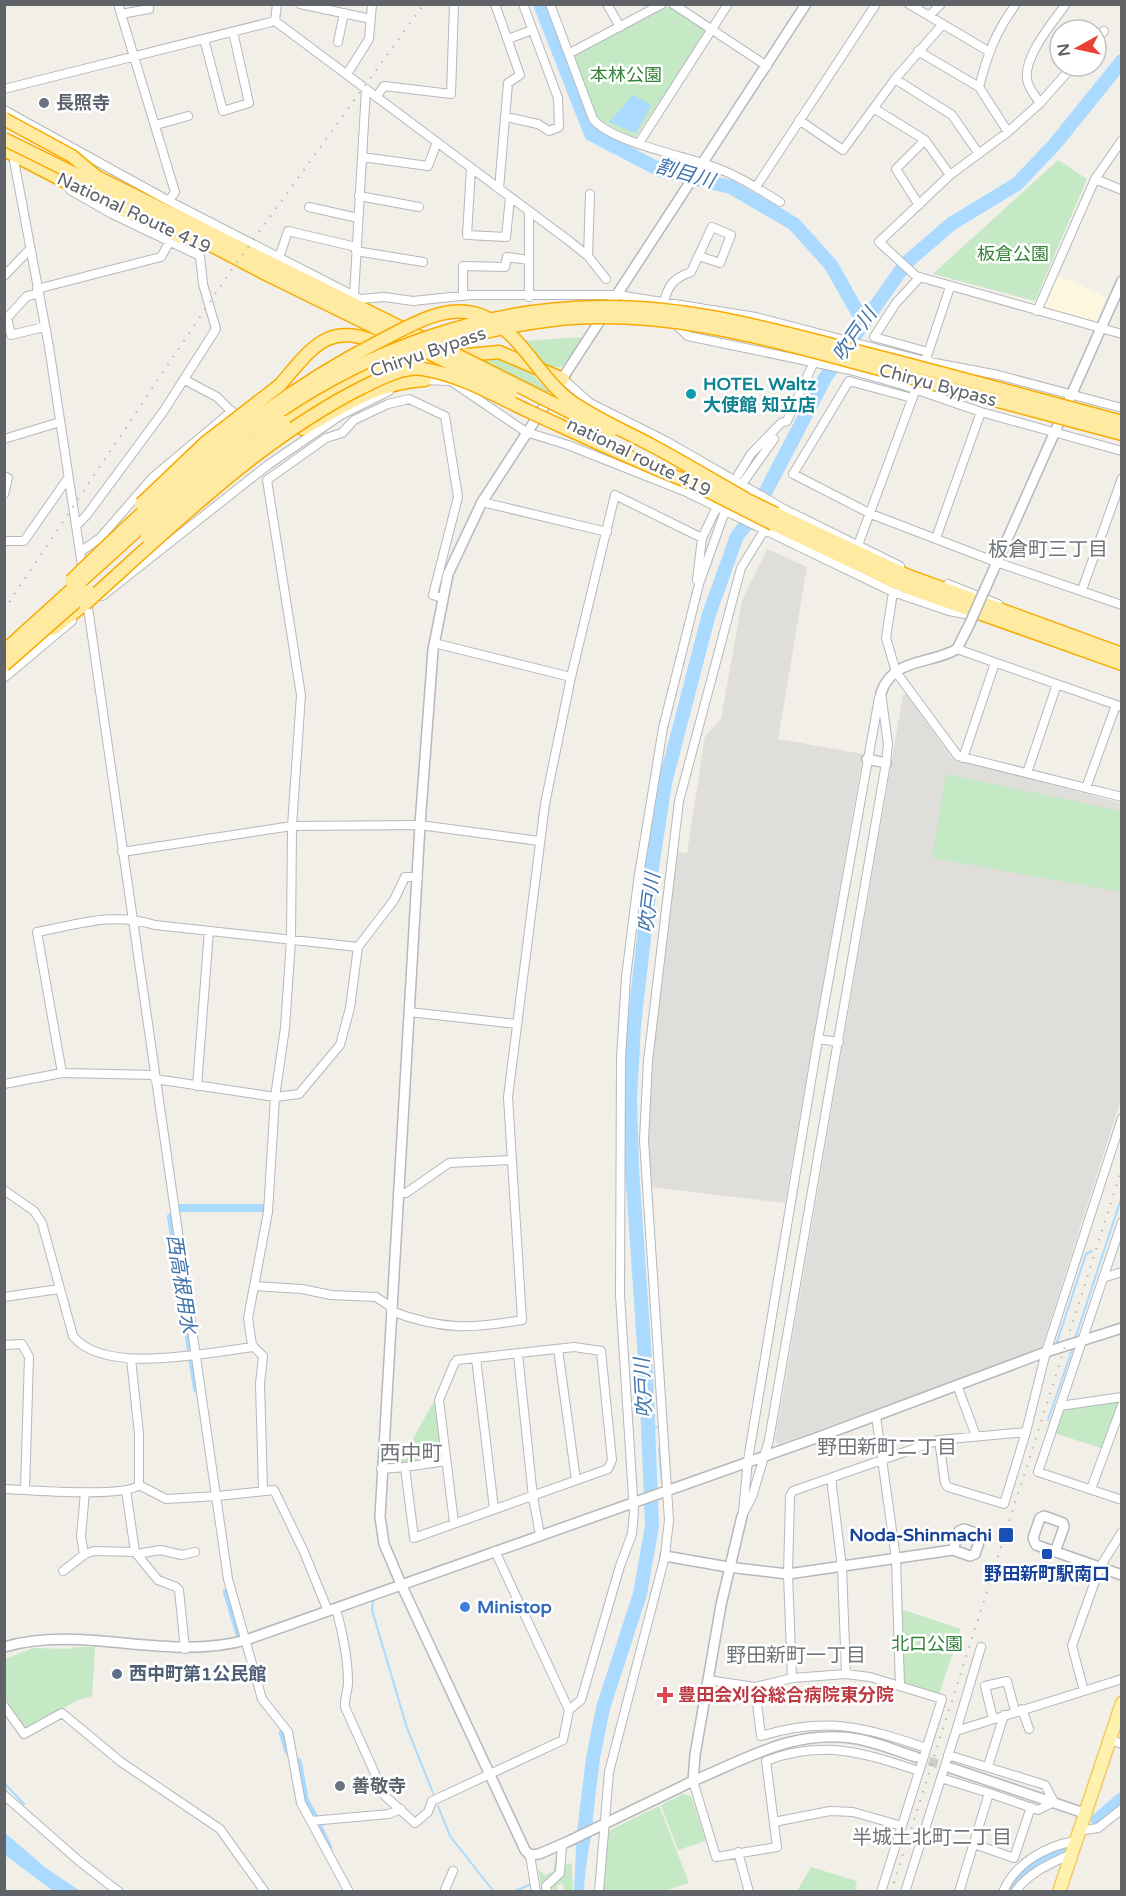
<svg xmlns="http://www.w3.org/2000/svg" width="1126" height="1896" font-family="'Varela Round','Noto Sans JP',sans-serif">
<rect width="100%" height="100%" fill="#f1efe8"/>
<path fill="#fef7e0" d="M1056 274 1104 296 1106 299 1096 322 1045 309 1043 306Z"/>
<path fill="#e0deda" d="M767 549 807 567 778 739 863 754 785 1203 650 1187 647 1105 675 852 687 853 705 736 721 719 742 601Z
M903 695H907L953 759 1121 803V1099L1041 1350 779 1444 775 1440Z"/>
<path fill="#c5e8c5" d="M669 6 705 29 706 33 635 138 598 120 574 59 576 54Z
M1058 160 1087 179 1035 301 933 274Z
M584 337 562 367 544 368 521 341Z
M496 356 523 364 549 392 547 397 478 359Z
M946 774 1121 811V892L932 858Z
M435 1399 442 1455 440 1458 399 1464Z
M1116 1401 1118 1404 1101 1448 1054 1433 1062 1408Z
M901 1609 961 1629 939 1694 904 1684Z
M74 1647H95L92 1696 76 1701 25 1730 5 1698V1659L33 1648 69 1649Z
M683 1794 691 1796 706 1841 678 1850 661 1805Z
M659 1806 689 1883 664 1891 601 1892 608 1831Z
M566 1854 564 1865 572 1863 573 1891H564L563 1884 557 1885 558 1891H542L538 1869 545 1875 553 1872 555 1858Z
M811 1867 857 1881 855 1888 859 1891H797Z"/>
<path fill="#aadaff" d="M633 95 651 105 636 133 609 122Z
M593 1820C590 1845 585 1867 584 1891L574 1892 577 1827Z
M5 1833 46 1868 80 1891H53L5 1855Z"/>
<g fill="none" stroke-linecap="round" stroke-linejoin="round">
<path stroke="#aadaff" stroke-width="2" d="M1075 1339 1122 1196
M1056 1345 1086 1254 1092 1251
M1048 1420 1073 1347
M648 1428 657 1427
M659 1448 662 1483
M373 1602 372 1610 407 1728 433 1793
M4 1783 24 1804
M438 1806 450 1836 494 1892
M513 1892 529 1885"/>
<path stroke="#aadaff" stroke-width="8" d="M179 1208H265
M171 1217 191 1351
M192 1357 197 1389
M227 1592 240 1636
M283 1733 288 1750
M298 1762 305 1801 313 1815
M319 1828 328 1847"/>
<path stroke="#aadaff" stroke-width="14" d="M540 4 591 134 662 171 731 187 794 224 831 265 863 322
M1098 1820 1122 1799
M583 1841 593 1758 603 1708 640 1594 652 1526 646 1375 632 1169 630 1097 634 1026 652 867 665 783 709 614 737 536 753 516 825 378 906 263 951 224 1017 184 1055 144 1122 61
M1009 1892C1021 1872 1039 1862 1059 1851"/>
<path stroke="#ccccc8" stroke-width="9" stroke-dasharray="9 4.5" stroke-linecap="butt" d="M916 1757 951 1768"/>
<g stroke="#b5b8bc" stroke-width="10">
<path id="minor" d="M118 4 175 192 169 201
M300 4 371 19
M495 4 520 75 508 83 499 189
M550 4 593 119C611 142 685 156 714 167 737 175 759 189 780 202
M607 4 620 27
M673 4 767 66
M909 4 988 51
M121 14 149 9V4
M929 16 941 4
M275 21 568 240 588 256 606 279
M275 21 277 4
M204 39 223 111 249 103 233 32
M508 39 532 30
M1096 40 1104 31
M338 42 344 13
M918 51 979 87 1008 132
M570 53 662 4
M1073 66 1040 103 1008 132 950 175 879 242 916 276 1122 334
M347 74 369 39 372 4
M895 79 952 115 979 154
M979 87C988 53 995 33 1016 4
M4 89 275 21
M376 97 384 86 451 94 454 4
M1040 103C1036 97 1030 90 1028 83 1020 60 1053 22 1066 4
M875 109 925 140 950 175
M4 110 169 201 360 299 384 297 413 301 470 295H618L756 317 925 361 998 375 1122 408
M506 117 538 124 549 131 559 127 558 98 523 4
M799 120 843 150 895 79 943 24
M156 125 188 116
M639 143 728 4
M13 155 49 347 83 572
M362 157 428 166 437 142
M471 168 467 235 506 237 510 198
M1095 179 1122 190
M756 187 876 4
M70 190 112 214 200 256 203 284 216 329 163 412 86 516 76 526
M359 196 419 207
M919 205 896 169 925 140
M309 207 358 218
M529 212V297
M356 251 423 262
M588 256 590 194
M279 258 288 231 356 247
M4 276 30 249
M920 277 896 303 874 337 928 352
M37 289 161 257 170 241
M38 294 27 296 7 318 11 335 44 327
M354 296 366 89
M463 296V266L505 267 507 257 529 260
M664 302C668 285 674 278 691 272L712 227 731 235 720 263 699 256
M1037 311 1095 179 1122 140
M673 322 688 336 850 370 903 385 981 412 1122 451
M924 365 950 287
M563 379 590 403 666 441 786 510 900 566
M185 380 217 397 235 415
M423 380 451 381 526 432 568 445 684 491 893 592 949 611 970 615
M912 398 849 381 793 474 871 514 996 562 1122 605
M4 439 60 422
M738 475 751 454 781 423 787 421 813 364
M4 476 8 478 4 494
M742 484 774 439
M482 502 607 532
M936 538 981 412
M4 541H24L68 478
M858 545 914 394
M80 552 100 538 153 477 232 411
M697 580 702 538
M948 584 998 604
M1082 590 1122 478
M893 592 886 638 896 672 958 756 1122 797
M102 596 268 465 341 415 389 391
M87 601 228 1579 262 1699 288 1732 301 1803 349 1892
M434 643 571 677
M957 649 1122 707
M4 678 72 621
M963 758 995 663
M1027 773 1057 684
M1086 788 1116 705
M122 852 292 826 420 825 539 841
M409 1012 517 1024
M818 1039 839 1042
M62 1073 37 932C80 924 112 912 155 925L358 947
M155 1079 275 1097 299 1094 340 1045 350 1008 358 947 394 900 405 877H418
M4 1084 62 1073 155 1075
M197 1086 209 931
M4 1190 34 1211 42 1223 73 1336C104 1376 209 1352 254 1347
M398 1193H406L449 1163 512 1160
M1122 1222 1038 1472 1122 1500
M1103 1278 1122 1272
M254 1286 302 1289 331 1295 376 1297 391 1307
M4 1297 59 1289
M391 1311C441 1330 471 1329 522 1320L508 1097 545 804 571 677 615 495 702 538 715 511
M4 1345 22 1344 29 1357 25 1490
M558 1349 576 1480
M518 1354 533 1497 540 1535
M476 1358 494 1509
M131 1359 139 1434V1485
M957 1385 976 1436
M1060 1406 1122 1397
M876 1416 896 1559 900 1686
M939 1440 945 1483 948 1487 1004 1504 1026 1432 1046 1352 1122 1118
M446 1461 405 1467 414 1538 608 1469 612 1460 601 1351 574 1347 457 1360 454 1364 439 1400 454 1523
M381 1469 405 1467
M831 1478 842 1567 846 1674
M139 1485 166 1499 218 1496 274 1490 304 1552 328 1611
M4 1489C27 1490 126 1498 139 1485
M1091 1489 1122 1405
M263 1490 260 1384 263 1356 252 1345 248 1318 268 1212 275 1097 285 1028 291 940 292 826 301 695 267 480 326 438 342 433 354 420 388 404 409 399 445 416 458 497 433 595 442 598
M743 1511 748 1460 818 1039 879 698
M742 1516 752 1497 769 1440 886 763 888 744 881 693
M495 1551 569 1710
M135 1552 158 1580 176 1587 179 1590 185 1649
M137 1554 160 1550 182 1555 195 1552
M84 1555 81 1536 85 1492
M63 1571 85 1554 94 1551 135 1552 126 1490
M336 1609C343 1634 348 1657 348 1683 348 1692 344 1698 345 1707L385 1796 415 1823 428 1812 432 1801 563 1740 569 1710 581 1700 620 1566 632 1534 634 1512 620 1295 621 1058 626 977 638 881 663 728 699 584 725 511
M792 1678 788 1574 790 1496 793 1491 939 1440 1026 1432
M708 1680 755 1687 792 1678 846 1674 870 1677 942 1699 881 1892
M755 1687 761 1736C827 1716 864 1727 926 1748
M1084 1691 1072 1646 1100 1567 1122 1532
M4 1706 24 1734 62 1713 121 1762 220 1829 265 1892
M1022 1709 1029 1729
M993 1719 985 1686 1007 1681 1015 1711
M956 1731 981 1647
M1109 1739 1122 1744
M948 1755 1045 1785 1054 1802 1038 1810 989 1793 959 1892
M988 1766 1004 1715
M941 1778 989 1793
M693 1781 716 1857 777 1847 766 1761C822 1739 865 1753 919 1771
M4 1795 79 1861 119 1892
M311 1821 389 1814 401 1809
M774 1822 830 1811 853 1812 902 1826
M1079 1831 1098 1828 1122 1809
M974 1844 1014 1858 1031 1807
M738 1852 749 1892
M530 1855 536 1892
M444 1892 453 1871
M547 1892 546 1886 560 1873 562 1844
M599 1892 609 1772 665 1556 669 1520 644 1140 648 1061 679 801 741 568 765 529
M905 1892 956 1731 1122 1679
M1003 1892C1015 1863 1046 1846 1075 1841
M1015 1892C1029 1872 1050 1864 1071 1854"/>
</g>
<g stroke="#b5b8bc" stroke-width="12">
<path id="tertiary" d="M985 589 1122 281
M881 693C893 657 930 665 957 649L970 623
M867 759 886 763
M742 1516 721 1605 695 1755 693 1781 567 1842 539 1854 530 1855 525 1850 401 1584 384 1544 380 1517 420 825 433 650 448 574 482 502 806 4
M1055 1552 1064 1527 1063 1523 1044 1516 1040 1518 1033 1538 1036 1545 1122 1575
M665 1556 728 1567 788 1574 953 1550 970 1556 975 1554 980 1539 978 1534 964 1529 959 1531 953 1550
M4 1647C83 1624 166 1662 246 1640L816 1438 1046 1352 1122 1328
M951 1768 1084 1813
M693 1781C748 1758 796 1728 858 1739 878 1743 897 1751 916 1757"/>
</g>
<g stroke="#f2c960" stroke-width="15">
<path id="primary" d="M1059 1892 1122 1703"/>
</g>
<g stroke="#f9ab00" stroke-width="15">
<path id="trunk" d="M4 150 89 194 183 238
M97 177 430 342
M102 188 264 273 415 347
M407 355 435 358 499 352 563 379
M280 385C315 344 329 320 385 346
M284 422 374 369
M303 429C346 405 375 383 425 380
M776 514 906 575 1122 654
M773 524 906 587 1122 664
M53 629 85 604"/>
</g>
<use href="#minor" stroke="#fff" stroke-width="8"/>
<use href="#tertiary" stroke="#fff" stroke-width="9"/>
<use href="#primary" stroke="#fff2af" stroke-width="12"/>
<use href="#trunk" stroke="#feeaa1" stroke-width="12"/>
<path stroke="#b6b7b8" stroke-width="2" stroke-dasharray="1.5 8" stroke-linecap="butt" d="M4 610 230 272 424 4
M891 1892 1122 1168"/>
<g stroke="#b5b8bc" stroke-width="12" stroke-linecap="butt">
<path id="tertiary-bridge" d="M970 623 985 589"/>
</g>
<g stroke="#f9ab00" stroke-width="15" stroke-linecap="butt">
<path id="trunk-bridge" d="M4 119 72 156 97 177
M4 139 93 183
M435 344 610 432
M419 348 511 394
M374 369C432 345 489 327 552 320 661 307 768 339 872 367 955 390 1038 412 1122 434
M688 481 773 524
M741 497 776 514
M141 504 205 443 280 385
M147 537 226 466 284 422
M71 581C165 488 263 400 382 340 411 325 446 303 480 315 520 329 538 378 572 402 596 419 625 431 651 445 683 462 714 481 746 499
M85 604C172 526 258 440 363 387 380 379 403 366 423 369 460 375 494 395 528 411 583 436 637 462 694 484
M4 651C58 602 112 553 166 504 202 473 237 440 277 413 371 349 484 308 599 307 682 305 763 327 844 348 937 371 1029 397 1122 422
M4 665 88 591"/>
</g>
<use href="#tertiary-bridge" stroke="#fff" stroke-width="9"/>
<use href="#trunk-bridge" stroke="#feeaa1" stroke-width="12"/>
</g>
<g fill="#6b7280" stroke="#fff" stroke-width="2">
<circle cx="44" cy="103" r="6"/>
<circle cx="340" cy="1786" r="6"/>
</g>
<circle fill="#0f9aa8" stroke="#fff" stroke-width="2" cx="691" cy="394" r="6"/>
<g fill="#1a4fb4" stroke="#fff" stroke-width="2">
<rect x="998" y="1527" width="16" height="16" rx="3"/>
<rect x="1041" y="1548" width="12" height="12" rx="3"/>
</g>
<circle fill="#3f7fe0" stroke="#fff" stroke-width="2" cx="465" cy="1607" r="6"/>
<circle fill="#5c6f8a" stroke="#fff" stroke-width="2" cx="117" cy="1674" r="6"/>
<path fill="#e0444e" stroke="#fff" stroke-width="2" d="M662 1686h6v6h6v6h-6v6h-6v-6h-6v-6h6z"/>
<g text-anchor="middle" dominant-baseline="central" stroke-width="5" stroke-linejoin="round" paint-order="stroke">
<g font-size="18" fill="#348238" stroke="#fff">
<text x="626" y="75">本林公園</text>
<text x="1013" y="254">板倉公園</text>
<text x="927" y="1644">北口公園</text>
</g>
<g font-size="18" font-weight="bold" fill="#5b616d" stroke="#fff" text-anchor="start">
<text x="56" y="103">長照寺</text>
<text x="352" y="1786">善敬寺</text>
</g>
<g font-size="18" fill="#5f6368" stroke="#fff">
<text transform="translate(134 213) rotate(25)">National Route 419</text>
<text transform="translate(428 352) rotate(-19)">Chiryu Bypass</text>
<text transform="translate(938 385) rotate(15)">Chiryu Bypass</text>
<text transform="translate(639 457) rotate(26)">national route 419</text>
</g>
<g font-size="18" font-weight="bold" fill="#0d838f" stroke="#fff" text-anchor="start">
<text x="703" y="384">HOTEL Waltz<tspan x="703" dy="21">大使館 知立店</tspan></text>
</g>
<g font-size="18" font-weight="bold" fill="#164399" stroke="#fff" text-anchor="end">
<text x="992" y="1535">Noda-Shinmachi</text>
<text x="1047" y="1574" text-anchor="middle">野田新町駅南口</text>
</g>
<g font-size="18" font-weight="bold" fill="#366cbe" stroke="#fff" text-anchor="start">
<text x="477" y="1607">Ministop</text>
</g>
<g font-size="18" font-weight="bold" fill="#4e5e75" stroke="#fff" text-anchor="start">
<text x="129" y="1674">西中町第1公民館</text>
</g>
<g font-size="18" font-weight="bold" fill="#be3a42" stroke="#fff" text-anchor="start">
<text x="678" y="1695">豊田会刈谷総合病院東分院</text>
</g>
<g font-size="20" font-style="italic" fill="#4174aa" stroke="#fff">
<text transform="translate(685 174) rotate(16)">割目川</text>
<text transform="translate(855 335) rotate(-55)">吹戸川</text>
<text transform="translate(650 903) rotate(-83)">吹戸川</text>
<text transform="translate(181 1284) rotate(81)">西高根用水</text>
<text transform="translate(644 1388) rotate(-93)">吹戸川</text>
</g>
<g font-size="20" fill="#70757a" stroke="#fff">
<text x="1048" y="550">板倉町三丁目</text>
<text x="887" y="1448">野田新町二丁目</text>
<text x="796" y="1656">野田新町一丁目</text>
<text x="932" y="1838">半城土北町二丁目</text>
</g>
<g font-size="21" fill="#70757a" stroke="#fff">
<text x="411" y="1453">西中町</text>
</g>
</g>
<rect width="1126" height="1896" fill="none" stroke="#5f6368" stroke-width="12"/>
<g transform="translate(1078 48) rotate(262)"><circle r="28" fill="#ffffff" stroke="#bfc1c3" stroke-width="1.5"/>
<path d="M0-4.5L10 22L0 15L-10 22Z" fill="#ea4335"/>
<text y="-9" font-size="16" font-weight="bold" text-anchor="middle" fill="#5f6368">N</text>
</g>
</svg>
